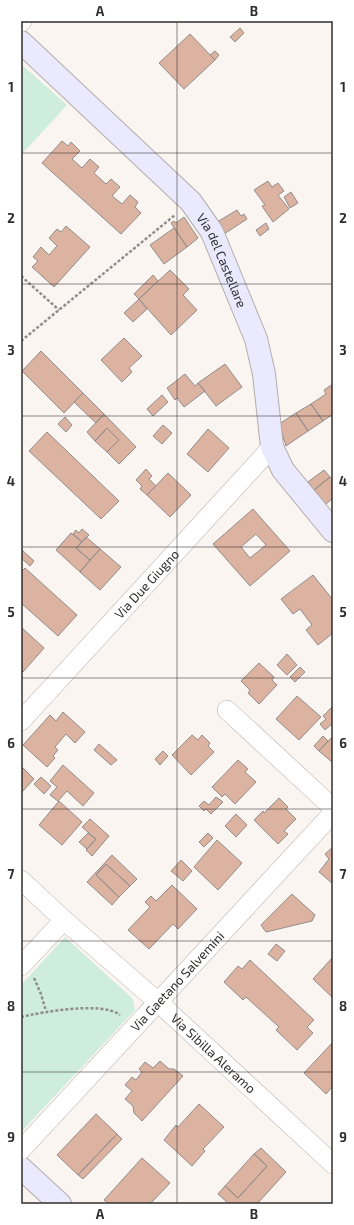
<svg xmlns="http://www.w3.org/2000/svg" width="354" height="1225" font-family="'Exo 2',sans-serif">
<rect width="100%" height="100%" fill="#fbf5f2"/>
<path fill="#ceeddd" d="M21 64 67 105 21 155Z
M65 937 133 999 135 1010 21 1132V985Z"/>
<path fill="#dcb2a1" stroke="#928d8a" fill-rule="evenodd" d="M240 28 244 33 235 42 230 37Z
M190 34 215 60 184 89 159 63Z
M215 51 219 55 215 60 210 55Z
M62 141 68 146 71 142 80 151 72 159 82 168 90 159 99 167 94 173 106 184 111 179 120 187 112 196 122 204 130 195 138 202 135 207 141 213 121 234 42 163Z
M268 181 272 187 278 183 284 191 278 195 289 209 273 222 262 206 265 205 254 190Z
M291 192 298 203 290 208 284 197Z
M237 210 241 216 244 214 247 219 224 234 217 222Z
M184 217 198 238 187 247 171 223 174 221 176 223Z
M266 223 269 229 260 236 256 230Z
M66 226 90 247 54 287 32 267 38 261 33 257 41 247 49 255 57 246 49 238 57 229 61 232Z
M174 228 187 247 164 264 150 245Z
M170 270 189 289 183 295 197 310 171 335 139 299Z
M153 275 158 281 139 299 134 294Z
M139 299 147 309 133 322 124 313Z
M124 338 142 356 129 368 132 372 122 382 101 360Z
M41 351 83 393 64 413 22 371Z
M225 364 242 387 216 406 198 383Z
M185 374 195 386 198 383 205 391 184 407 177 398 175 400 167 388Z
M333 384V414L323 421 311 404 326 394 324 390Z
M83 393 104 414 96 423 74 402Z
M162 395 168 402 153 416 147 409Z
M311 404 323 421 308 431 296 413Z
M296 413 308 431 286 446 279 424Z
M104 414 136 447 119 464 107 452 119 440 107 428 95 441 87 432Z
M65 417 72 425 66 432 58 424Z
M163 425 172 433 162 444 153 436Z
M107 428 119 440 107 452 95 441Z
M208 429 229 448 208 472 187 454Z
M47 432 119 501 101 519 29 451Z
M146 469 152 476 149 479 156 486 147 495 140 489 142 486 136 480Z
M324 470 330 477 314 490 308 482Z
M168 473 191 495 170 517 147 495Z
M330 477 333 480V498L325 505 314 490Z
M253 509 290 551 250 586 213 544ZM256 534 266 545 250 558 241 547Z
M82 529 89 535 82 542 73 534 76 530 79 533Z
M71 533 82 542 76 548 90 560 80 572 56 550Z
M86 537 100 549 90 560 76 548Z
M21 549 34 561 30 566 21 558Z
M100 549 121 567 100 590 80 572Z
M25 568 77 615 58 636 21 603V572Z
M313 575 333 600V633L318 645 306 630 312 625 300 609 293 614 281 599Z
M21 627 44 648 23 672 21 670Z
M287 654 297 665 287 675 277 665Z
M259 663 274 677 272 680 277 685 259 704 248 693 250 690 241 681Z
M300 667 305 672 295 682 290 677Z
M297 696 321 717 299 740 276 719Z
M333 706V723L325 730 320 724 326 719 323 716Z
M63 712 85 732 75 743 66 734 55 747 58 750 53 756 55 758 47 767 23 745 50 715 56 721Z
M192 735 198 740 202 735 210 743 208 746 214 752 191 775 172 755Z
M323 736 328 741 319 751 314 746Z
M333 736V763L319 751Z
M99 744 117 760 111 765 94 750Z
M163 751 168 756 160 765 155 759Z
M238 760 248 769 245 772 256 782 235 804 225 794 222 797 212 787Z
M63 765 94 793 83 806 67 791 58 801 50 795 57 787 50 781Z
M21 766 34 779 21 793Z
M41 777 51 786 44 794 34 784Z
M216 797 223 802 211 814 206 809 204 811 199 806 204 801 209 805Z
M279 798 288 807 286 809 296 819 284 831 288 834 278 844 254 820 263 811 264 813Z
M59 801 82 822 62 845 39 825Z
M236 814 247 825 236 837 225 826Z
M90 819 109 836 92 856 86 850 96 839 82 827Z
M88 833 96 839 87 849 79 842Z
M208 833 213 838 204 847 199 842Z
M217 840 242 863 218 890 194 867Z
M333 847V884L319 872 329 859 325 854Z
M112 855 137 879 130 886 106 864 96 875 119 897 112 905 87 882Z
M181 860 192 871 183 881 171 871Z
M106 864 130 886 119 897 96 875Z
M172 885 197 909 178 929 173 924 149 949 128 930 150 907 145 902 151 896 156 901Z
M292 894 315 915 312 921 266 932 261 925Z
M276 944 285 951 277 961 268 954Z
M333 957V998L313 979Z
M250 960 314 1020 307 1027 313 1033 297 1050 276 1030 279 1027 246 997 243 1000 224 982 238 966 242 969Z
M333 1042V1086L326 1094 304 1073Z
M160 1061 169 1069H174L183 1076 142 1121 134 1113 133 1106 125 1099 132 1091 125 1085 132 1077 136 1080 142 1072 139 1069 145 1062 153 1068Z
M199 1104 224 1127 203 1149 205 1151 192 1166 164 1140 176 1125 178 1127Z
M96 1114 117 1134 78 1175 57 1155Z
M117 1134 122 1139 83 1179 78 1175Z
M261 1148 286 1172 257 1204H229L218 1194 225 1186 238 1198 267 1166 254 1154Z
M254 1154 267 1166 238 1198 225 1186Z
M142 1158 170 1183 150 1204H109L104 1200Z"/>
<g fill="none" stroke-linecap="round" stroke-linejoin="round">
<g stroke="#b3adab" stroke-width="20">
<g id="street">
<path d="M21 22 22 21"/>
<path d="M227 710 333 808"/>
<path id="s1" d="M21 721 272 447"/>
<path id="s2" d="M21 880 64 920 158 1002 333 1164"/>
<path d="M21 966 64 920"/>
<path id="s3" d="M21 1150 333 813"/>
</g>
</g>
<g stroke="#b3adab" stroke-width="24">
<g id="secondary">
<path id="s4" d="M21 42 191 202 212 232 256 339 264 374 272 447 283 470 333 531"/>
<path d="M21 1168 60 1204"/>
</g>
</g>
<path stroke="#918d8b" stroke-width="2.5" stroke-dasharray="3 2" stroke-linecap="butt" d="M21 276 59 310
M21 341 175 215
M34 978 41 994 46 1011
M21 1017C42 1012 103 1001 120 1015"/>
<use href="#street" stroke="#fff" stroke-width="19"/>
<use href="#secondary" stroke="#ebe9fd" stroke-width="22"/>
</g>
<path fill="none" stroke="#302e2d" stroke-width="1" stroke-opacity="0.55" d="M177 21V1204M21 153H333M21 284H333M21 416H333M21 547H333M21 678H333M21 809H333M21 941H333M21 1072H333"/>
<g text-anchor="middle" dominant-baseline="central" stroke-width="3" stroke-linejoin="round" paint-order="stroke">
<g font-size="13" fill="#302e2d" stroke="#fff">
<text stroke="none"><textPath href="#s4" startOffset="300">Via del Castellare</textPath></text>
<text stroke="none"><textPath href="#s1" startOffset="186">Via Due Giugno</textPath></text>
<text stroke="none"><textPath href="#s3" startOffset="230">Via Gaetano Salvemini</textPath></text>
<text stroke="none"><textPath href="#s2" startOffset="259">Via Sibilla Aleramo</textPath></text>
</g>
</g>
<rect width="354" height="1225" fill="none" stroke="#ffffff" stroke-width="44"/>
<rect x="22" y="22" width="310" height="1181" fill="none" stroke="#302e2d" stroke-width="1.5"/>
<g font-size="13" text-anchor="middle" font-weight="bold" fill="#302e2d">
<text x="100" y="16">A</text>
<text x="254" y="16">B</text>
<text x="11" y="92">1</text>
<text x="343" y="92">1</text>
<text x="11" y="223">2</text>
<text x="343" y="223">2</text>
<text x="11" y="355">3</text>
<text x="343" y="355">3</text>
<text x="11" y="486">4</text>
<text x="343" y="486">4</text>
<text x="11" y="617">5</text>
<text x="343" y="617">5</text>
<text x="11" y="748">6</text>
<text x="343" y="748">6</text>
<text x="11" y="879">7</text>
<text x="343" y="879">7</text>
<text x="11" y="1011">8</text>
<text x="343" y="1011">8</text>
<text x="11" y="1142">9</text>
<text x="343" y="1142">9</text>
<text x="100" y="1219">A</text>
<text x="254" y="1219">B</text>
</g>
</svg>
